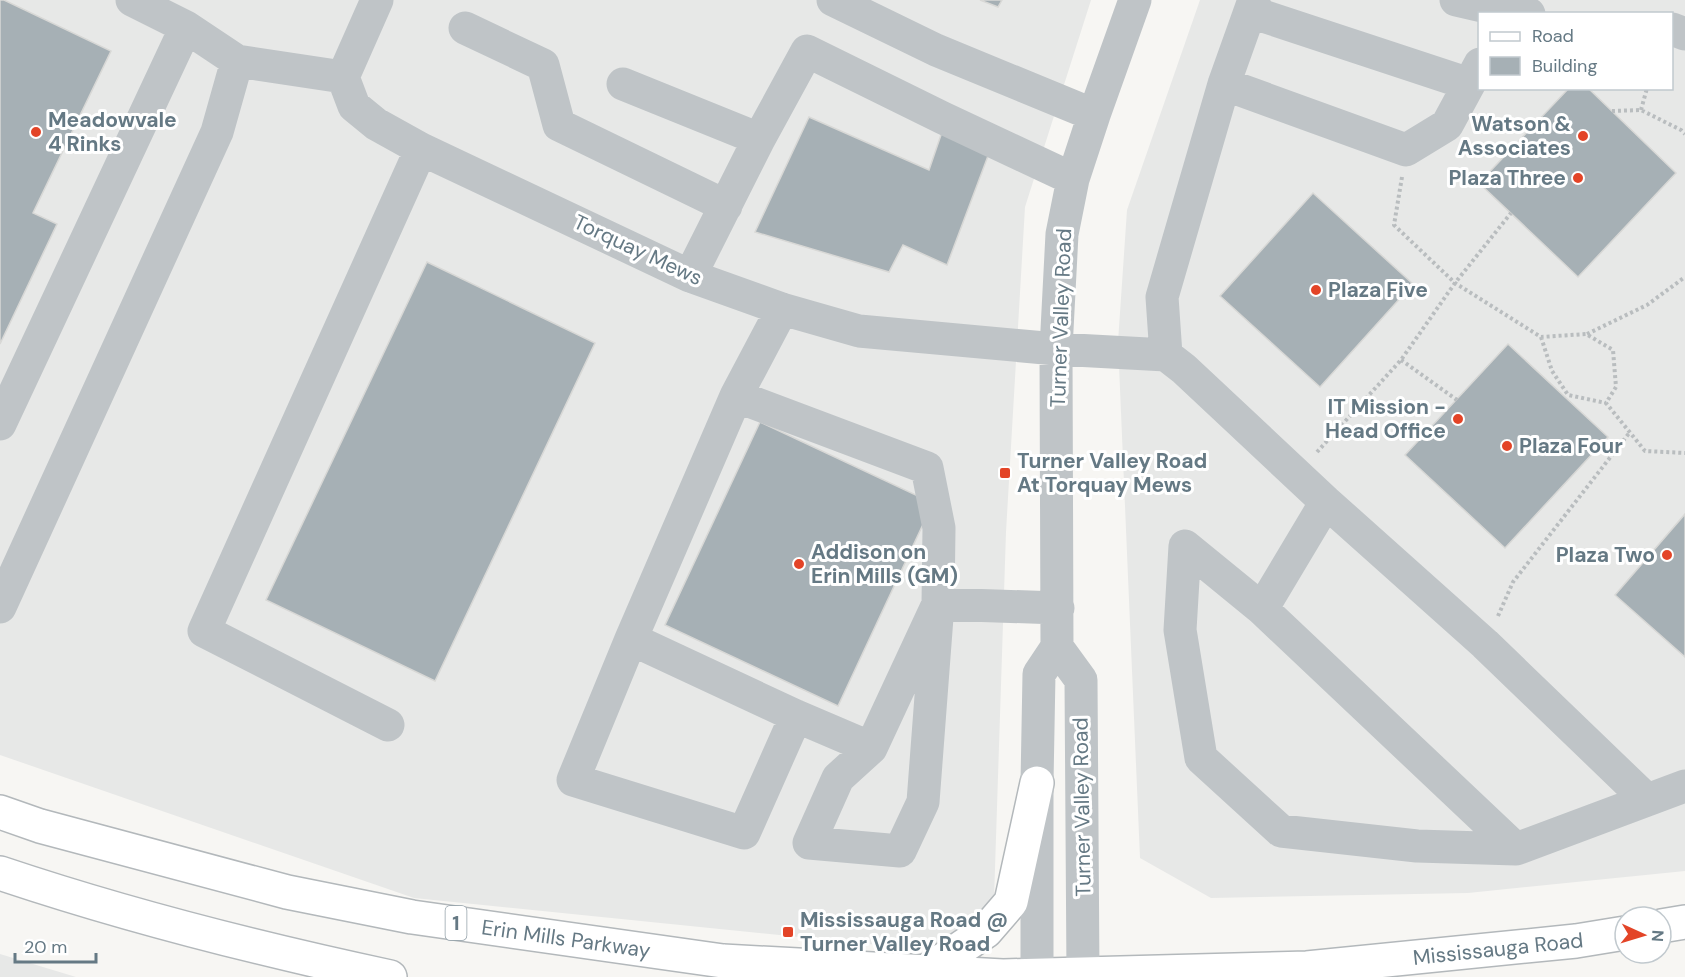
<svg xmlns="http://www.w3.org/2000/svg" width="1685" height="977" font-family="'DM Sans',sans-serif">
<rect width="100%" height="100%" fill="#f7f6f3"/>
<path fill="#e7e8e7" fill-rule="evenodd" d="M0 0H1091L1025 207 1006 532 994 899 937 951 414 898 0 755Z
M1200 0H1685V871L1468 893 1211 898 1140 858 1118 342 1127 210ZM1480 14H1672V88H1480Z
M0 954 76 977H0Z"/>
<path fill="#a6b0b5" stroke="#d8d8d6" stroke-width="1.5" d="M0 0H4L111 51 33 213 57 224 0 344Z
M980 0H1002L998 7Z
M1569 88H1588L1676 173 1578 277 1479 183Z
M809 117 929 170 942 132 991 148 947 265 903 245 889 272 755 232Z
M1313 193 1413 284 1320 387 1220 296Z
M427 262 595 343 435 681 266 600Z
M1508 344 1608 437 1505 548 1405 455Z
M760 422 933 503 838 706 665 625Z
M1685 514V657L1615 595Z"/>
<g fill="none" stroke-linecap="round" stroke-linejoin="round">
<g stroke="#b3b8bb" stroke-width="36">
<path id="major" d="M0 812 40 826 287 892 412 917 723 961 1003 976 1307 968 1576 941 1625 933
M0 873C128 916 259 949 390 977
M1661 926 1685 922
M924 973 986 931 1011 902 1037 783"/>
</g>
<path stroke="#b9bdbf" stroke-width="4" stroke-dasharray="3 3" stroke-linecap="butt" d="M1641 110 1647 88
M1612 111 1641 110 1681 130 1685 134
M1402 177 1394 225 1455 283 1541 337 1586 334 1613 350 1616 387 1606 403 1645 451 1685 453
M1587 334 1647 305 1685 277
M1541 337 1552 371 1568 395 1606 403
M1401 360 1457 400
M1317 452 1401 360 1455 283 1511 213
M1498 616 1513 582 1630 432"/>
<path stroke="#bfc4c7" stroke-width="33" d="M132 0 186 27 237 61 343 77
M377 0 343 77 354 106 376 124 421 149 690 276 782 309 859 331 1056 349 1166 355
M833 0 936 50 1094 115
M1254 0 1224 84 1162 297 1166 355 1184 369 1326 502 1262 609
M1456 0 1508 12 1529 14
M1251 12 1469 84
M465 28 543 65 559 125 726 206
M1672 29 1685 34
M623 84 759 139 690 276
M1224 84 1406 150 1447 125 1480 64
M759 139 807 51 943 118 1073 179
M782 309 736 396 927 468 939 528 938 604 923 802 900 851 809 843 838 778 871 748
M736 396 631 639 573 780 744 833 796 716
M0 424 186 27
M1326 502 1485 644 1647 800
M0 607 217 132 237 61
M631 639 796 716 871 748 938 604 1058 608
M1057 647 1081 680 1083 975
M388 725 204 631 421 149
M1516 849 1262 609 1185 546 1180 630 1201 758 1281 831 1417 846 1516 849 1685 786
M1037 976V783L1039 674 1057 647 1056 349 1062 234 1073 179 1094 115 1135 0"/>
<use href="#major" stroke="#fff" stroke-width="33"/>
</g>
<g fill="#e34427" stroke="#fff" stroke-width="2">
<circle cx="36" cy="132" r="6"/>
<circle cx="1583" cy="136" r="6"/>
<circle cx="1578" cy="178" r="6"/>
<circle cx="1316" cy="290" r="6"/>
<circle cx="1458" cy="419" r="6"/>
<circle cx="1507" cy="446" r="6"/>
<rect x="999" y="467" width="12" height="12" rx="3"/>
<circle cx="1667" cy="555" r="6"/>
<circle cx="799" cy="564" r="6"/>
<rect x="782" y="926" width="12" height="12" rx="3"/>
</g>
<g text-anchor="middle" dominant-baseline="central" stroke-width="6" stroke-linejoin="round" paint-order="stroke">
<rect fill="#fff" stroke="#93a1a9" stroke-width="1.5" x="445.5" y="906" width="21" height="34" rx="4.5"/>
<g font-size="20" font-weight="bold" fill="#657984">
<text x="456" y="923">1</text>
</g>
<g font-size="21" font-weight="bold" fill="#657984" stroke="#fff" text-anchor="start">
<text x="48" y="120">Meadowvale<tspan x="48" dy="24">4 Rinks</tspan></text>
<text x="1571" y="124" text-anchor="end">Watson &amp;<tspan x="1571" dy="24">Associates</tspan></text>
<text x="1566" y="178" text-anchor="end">Plaza Three</text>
<text x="1328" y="290">Plaza Five</text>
<text x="1446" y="407" text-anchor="end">IT Mission -<tspan x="1446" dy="24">Head Office</tspan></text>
<text x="1519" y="446">Plaza Four</text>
<text x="1017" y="461">Turner Valley Road<tspan x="1017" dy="24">At Torquay Mews</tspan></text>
<text x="811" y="552">Addison on<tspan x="811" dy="24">Erin Mills (GM)</tspan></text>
<text x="1655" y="555" text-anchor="end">Plaza Two</text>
<text x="800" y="920">Mississauga Road @<tspan x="800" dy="24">Turner Valley Road</tspan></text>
</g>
<g font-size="21" fill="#657984" stroke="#fff">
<text transform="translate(638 250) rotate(25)">Torquay Mews</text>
<text transform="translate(1061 318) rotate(-88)">Turner Valley Road</text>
<text transform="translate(1082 807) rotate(-91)">Turner Valley Road</text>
<text transform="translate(566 939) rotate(8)">Erin Mills Parkway</text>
<text transform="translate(1498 949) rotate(-6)">Mississauga Road</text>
</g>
</g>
<rect x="1478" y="12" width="195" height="78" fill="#ffffff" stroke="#c1c9ce" stroke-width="1.5"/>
<rect x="1490" y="32" width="30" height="9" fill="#ffffff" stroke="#c1c9ce" stroke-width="1.5"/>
<text x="1532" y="42" font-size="18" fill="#657984">Road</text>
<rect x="1490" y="57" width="30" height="18" fill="#a6b0b5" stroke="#c1c9ce" stroke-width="1.5"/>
<text x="1532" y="72" font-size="18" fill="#657984">Building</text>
<g transform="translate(1643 935) rotate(94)"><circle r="28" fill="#ffffff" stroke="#c1c9ce" stroke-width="1.5"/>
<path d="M0-4.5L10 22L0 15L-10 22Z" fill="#e34427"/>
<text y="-9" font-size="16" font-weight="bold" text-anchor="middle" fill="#657984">N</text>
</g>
<path d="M15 953v9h81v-9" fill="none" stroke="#657984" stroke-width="3"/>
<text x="24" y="953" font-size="18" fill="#657984" stroke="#ffffff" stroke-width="4.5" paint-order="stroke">20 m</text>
</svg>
